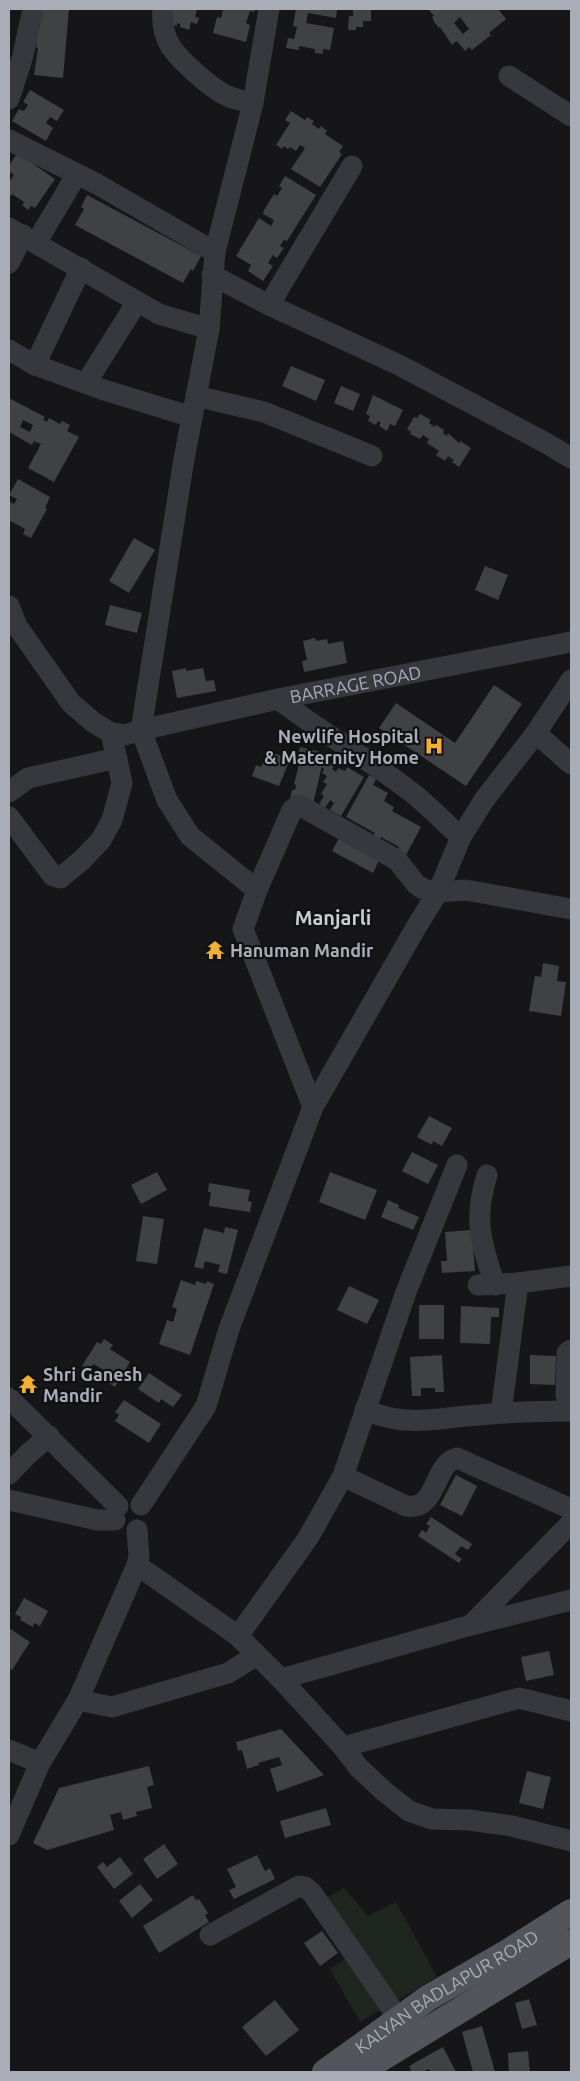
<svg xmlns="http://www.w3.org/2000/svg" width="580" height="2081" font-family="Ubuntu,sans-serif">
<rect width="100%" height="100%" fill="#161618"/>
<path fill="#1e261f" d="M344 1888 368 1916 396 1902 437 1977 360 2022 330 1969 352 1954 317 1903Z"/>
<path fill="#404145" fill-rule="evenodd" d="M42 9H69L63 78 34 75 38 48H36L40 11Z
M166 9H197L195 17 199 18 197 24 191 22 189 30 180 27V24L177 23V26L164 23Z
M223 9H255L254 12 250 11 246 23 250 25 246 42 213 33 217 17 221 18Z
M296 9H337L336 18 308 13 306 23 334 28 330 50 323 49V54L315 53V49L299 46V50L286 48 288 38 294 39 297 27 293 26Z
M353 9H371V21H363V27H356V30H348L349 16H353Z
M428 9H498L506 19 489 33 491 35 472 50 469 47 465 51 457 41 452 45 440 27 439 28 435 23 432 17 434 16ZM460 17 469 29 463 34 454 23Z
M30 90 64 110 57 121 50 117 46 123 53 128 46 141 12 121 19 109 24 111 28 105 23 102Z
M291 111 305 120 307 117 314 121 312 124 319 129 321 126 327 131 325 134 343 146 339 152 342 154 320 187 291 169 305 148 300 145 296 151 290 147 288 149 284 146 282 149 276 145 290 123 285 120Z
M17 153 55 179 35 208 31 206 28 210 22 205 24 202 12 194 9 198V182L14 175 9 171V166Z
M285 176 316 195 287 241 284 240 280 246 284 248 277 258 273 255 268 263 273 266 263 281 248 271 251 265 236 256 259 218 271 226 274 220 263 214 264 210 274 194 277 196 282 188 279 186Z
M87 195 201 256 193 271 191 269 183 283 75 225 84 209 81 207Z
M291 366 325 380 316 401 282 386Z
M341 386 360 394 353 411 334 403Z
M373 395 403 410 395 426 390 424 387 431 379 426 381 423 378 421 376 425 368 421 370 416 366 414Z
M9 398 45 417 43 420 47 422 49 418 60 424 62 421 70 425 67 431 79 437 54 482 28 468 41 444 34 441 32 445 9 432ZM23 420 33 425 30 432 20 427Z
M420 414 431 420 429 423 434 427 436 425 444 430 443 433 447 436 448 433 459 443 460 441 471 448 459 467 452 462 454 460 448 456 445 461 436 455 439 451 427 443 429 439 423 435 420 439 410 434 411 432 407 429 414 417 417 418Z
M18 479 50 497 45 508 47 509 31 538 23 534 25 529 11 521 9 525V505L10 502 14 504 17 499 9 495Z
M134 538 155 550 129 593 109 581Z
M485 566 508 575 498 600 475 590Z
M110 605 142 613 137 633 105 625Z
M315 638 316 641 327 639 328 644 343 641 347 663 304 672 302 661 307 660 303 641Z
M186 668V671L203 668 206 681 214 680 216 691 177 698 172 671Z
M494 685 522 704 466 786 379 728 396 703 455 743Z
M300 747 325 753 313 804 290 800 292 790H295L296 785 294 784 299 765 296 764Z
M268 751 290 759 279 786 252 776 256 765 261 767Z
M326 760 334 765 332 769 336 772 338 768 345 771 347 767 364 777 341 816 330 810 334 803 330 800 325 808 319 804 324 796 321 794 327 784 323 782 327 776 322 773 324 769 322 767Z
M369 775 376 779 373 785 388 793 384 801 394 807 392 811 421 827 406 855 397 850 399 847 381 837 379 840 373 837 375 833 346 817Z
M340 836 380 858 373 873 332 851Z
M543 963 559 966 557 981 566 982 561 1016 529 1011 535 976 541 977Z
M429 1116 452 1128 442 1146 433 1141 432 1145 417 1137Z
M412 1152 438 1165 428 1184 402 1171Z
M157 1172 167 1190 141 1204 131 1185Z
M330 1172 377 1190 365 1220 319 1202Z
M209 1183 250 1190 248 1201 252 1202 250 1212 209 1206 211 1192H208Z
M388 1200 399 1205 398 1208 419 1217 413 1230 381 1217Z
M143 1216 164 1219 157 1264 136 1261Z
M225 1227 238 1230 227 1274 218 1272 220 1265 205 1261 203 1269 194 1267 204 1228 224 1233Z
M472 1230 475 1271 442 1273 441 1261H447L445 1232Z
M181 1280 195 1285 196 1281 206 1284 207 1281 214 1284 190 1355 159 1344 167 1320 173 1322 177 1309 172 1307Z
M349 1286 379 1300 367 1324 337 1310Z
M419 1305H444V1339H419Z
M461 1306 499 1308V1317H491L490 1344 460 1343Z
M104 1339 113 1345 110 1349 130 1362 115 1387 104 1380 109 1373 93 1364 89 1371 82 1366 97 1342 101 1344Z
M442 1355 444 1392H435V1388H421V1396H412L410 1357Z
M530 1355 556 1356 555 1385 530 1384Z
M149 1373 182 1395 173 1407 161 1399 159 1403 138 1389Z
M124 1400 161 1424 149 1443 115 1421 119 1415 115 1412Z
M456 1475 477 1486 462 1516 440 1505Z
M431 1517 472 1544 468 1550 461 1546 455 1554 462 1559 459 1563 418 1536 422 1530 426 1533 430 1526 426 1524Z
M24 1598 48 1611 40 1626 34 1623 33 1627 20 1620 21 1617 15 1614Z
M9 1628 30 1642 12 1670 9 1668Z
M549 1651 554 1675 526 1681 521 1657Z
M281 1729 324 1775 277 1792 270 1769 282 1765 279 1757 258 1763 259 1765 247 1769 242 1750 238 1751 236 1742Z
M149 1766 154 1785 147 1787 152 1808 136 1812 137 1816 123 1820 121 1812 110 1815 114 1830 47 1850 33 1843 59 1788Z
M527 1771 551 1777 543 1809 519 1803Z
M326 1808 331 1825 285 1838 280 1821Z
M164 1844 178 1864 157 1879 143 1859Z
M257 1855 265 1871 270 1868 275 1879 234 1899 229 1890 236 1887 227 1869Z
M120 1857 133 1874 114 1889 97 1867 103 1862 107 1867Z
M140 1884 153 1900 132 1918 119 1901Z
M193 1895 196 1900 199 1899 208 1913 205 1915 209 1922 159 1953 143 1926Z
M322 1931 338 1953 320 1966 304 1943Z
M529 1999 537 2025 522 2029 515 2003Z
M275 2000 299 2030 266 2056 242 2027Z
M482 2026 495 2072H473L462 2032Z
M443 2047 456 2072H431L429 2069 422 2072H412L409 2066Z
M528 2051 530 2072H509L508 2053Z"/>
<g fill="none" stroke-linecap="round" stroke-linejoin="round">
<g stroke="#37383d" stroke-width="21">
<path d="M163 9C160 41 175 55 198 75 207 83 219 93 230 97 237 100 246 101 253 103"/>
<path d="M509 76 571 116"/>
<path d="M9 99 22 59 33 9"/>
<path d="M9 140 97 184 215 252"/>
<path d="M9 228 159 314 209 329"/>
<path d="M36 243 77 174"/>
<path d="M9 263 23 235"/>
<path d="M212 275 269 305 399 365 546 443 571 458"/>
<path d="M269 305 352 166"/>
<path d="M9 350 35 365 101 389 192 417"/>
<path d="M35 365 81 268"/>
<path d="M86 383 137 302"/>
<path d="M196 396 264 412 372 456"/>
<path id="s1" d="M9 606 17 626 71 703 93 722 111 733 125 735 141 730 278 699 571 642"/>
<path d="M278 699C321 732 367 758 410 791 428 805 444 822 461 837"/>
<path d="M536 733 571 764"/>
<path d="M9 792 28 778 117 758"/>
<path d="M9 817 53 876 60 878 82 860 101 840 112 820 122 783 111 733"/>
<path d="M257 890 190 836 167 800 141 730 184 459 209 329 215 252 253 103 269 9"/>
<path d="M313 1107 243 929 257 890 292 810 299 805 397 860 416 884 423 889 438 892 466 890 571 909"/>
<path d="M487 1175C473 1220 481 1242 495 1285"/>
<path d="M478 1285 518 1283 571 1276"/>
<path d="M566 1396 567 1353 571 1350"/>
<path d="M9 1398 118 1506"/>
<path d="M365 1410C408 1428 435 1418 479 1415 510 1412 540 1411 571 1411"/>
<path d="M501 1413 518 1283"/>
<path d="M9 1474 28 1454 49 1436"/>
<path d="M343 1476 406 1506C438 1512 433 1463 457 1458L571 1509"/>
<path d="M9 1500 97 1520H115"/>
<path d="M141 1505 206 1406 229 1329 313 1107 418 924 438 892 461 837 484 800 536 733 571 680"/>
<path d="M137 1565 238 1636 281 1679 343 1747 359 1768 385 1792 409 1811 432 1819 469 1820 512 1826 571 1841"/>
<path d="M471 1625 571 1523"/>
<path d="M238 1636 308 1538 343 1476 406 1292 457 1165"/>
<path d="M281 1679 471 1625 571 1600"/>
<path d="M78 1700 112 1707 228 1673 257 1655"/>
<path d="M343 1747 519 1698 571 1711"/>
<path d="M9 1750 40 1763"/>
<path d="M9 1835 40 1763 78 1700 137 1565 139 1557 137 1530"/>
<path d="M210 1935 299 1886 305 1887 312 1893 399 2019"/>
</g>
<g stroke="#53555c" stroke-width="26">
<path id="s2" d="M325 2072 428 1998 508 1952 571 1912"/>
<path d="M359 2072 571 1942"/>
</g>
</g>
<defs>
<g id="hospital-bare" transform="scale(1.5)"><path d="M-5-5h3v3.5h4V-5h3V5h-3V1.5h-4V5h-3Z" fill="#f2b134" stroke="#111113" stroke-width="2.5" paint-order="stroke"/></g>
<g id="temple-bare" transform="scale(1.5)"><path d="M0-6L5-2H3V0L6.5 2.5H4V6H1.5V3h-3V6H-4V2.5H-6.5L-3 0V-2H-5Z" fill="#f2b134" stroke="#111113" stroke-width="2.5" paint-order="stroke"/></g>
</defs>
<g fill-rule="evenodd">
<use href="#hospital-bare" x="434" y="746"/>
<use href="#temple-bare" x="215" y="950"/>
<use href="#temple-bare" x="28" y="1384"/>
</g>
<g text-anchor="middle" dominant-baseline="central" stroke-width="4.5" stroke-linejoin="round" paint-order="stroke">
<g font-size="18" fill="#a8adb8" stroke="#111113">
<text stroke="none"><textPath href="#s1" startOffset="416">BARRAGE ROAD</textPath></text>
<text stroke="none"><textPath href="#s2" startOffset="146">KALYAN BADLAPUR ROAD</textPath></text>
</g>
<g font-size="18" font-weight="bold" fill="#a8adb8" stroke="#111113" text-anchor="start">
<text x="419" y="736" text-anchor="end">Newlife Hospital<tspan x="419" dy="21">&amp; Maternity Home</tspan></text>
<text x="230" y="950">Hanuman Mandir</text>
<text x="43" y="1374">Shri Ganesh<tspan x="43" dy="21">Mandir</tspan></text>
</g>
<g font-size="20" font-weight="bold" fill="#c9ccd4" stroke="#111113">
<text x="333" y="917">Manjarli</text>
</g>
</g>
<rect width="580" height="2081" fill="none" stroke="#a8adb8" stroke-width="20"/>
</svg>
